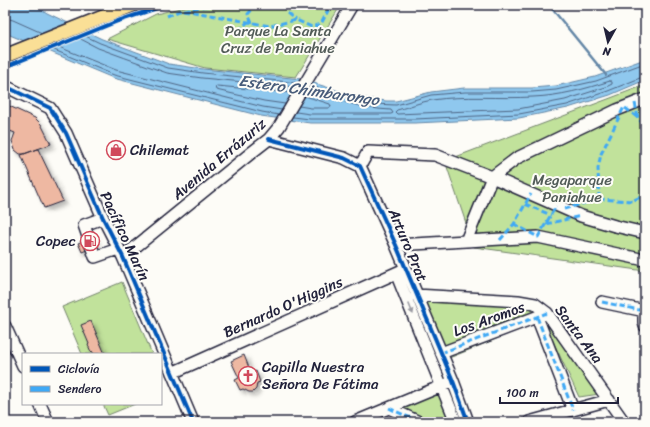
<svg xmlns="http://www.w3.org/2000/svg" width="650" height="427" font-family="Sriracha,sans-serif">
<defs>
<filter id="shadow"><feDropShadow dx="3.5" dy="3.5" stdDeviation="2" flood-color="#0004"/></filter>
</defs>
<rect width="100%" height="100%" fill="#fdfcf7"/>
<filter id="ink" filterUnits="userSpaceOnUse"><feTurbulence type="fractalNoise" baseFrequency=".025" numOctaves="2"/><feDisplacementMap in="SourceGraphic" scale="8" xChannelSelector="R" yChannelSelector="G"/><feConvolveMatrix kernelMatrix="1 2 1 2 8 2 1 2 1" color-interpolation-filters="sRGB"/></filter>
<g filter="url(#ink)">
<path fill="#c1e29b" stroke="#72826b" d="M192 5H341L296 77 205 68 107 39 156 14Z
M645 85V271L474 247 445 161Z
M122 282 152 354H82L62 307Z
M416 295 518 301 553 316 449 358Z
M551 324 600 394 579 397 546 326Z
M439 393 451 422H429L398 407Z
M103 404H135L108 415Z"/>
<path fill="#8fc8ee" stroke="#6386a6" d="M5 5H35L47 13 102 39 169 64 203 69 301 79 358 97 386 101H396L431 92 464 88H532L556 86 595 77 645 59V80L610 95 568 108 519 118 415 123H310L261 116 113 78 5 33Z"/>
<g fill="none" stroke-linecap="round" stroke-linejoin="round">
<path stroke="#4e6483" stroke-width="1" d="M5 18 13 20 42 33
M81 34 100 43 168 68 203 73 298 83
M75 36 98 48 167 73 202 78 295 87
M54 45 116 70 263 107 282 110
M47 47 114 75 262 112 279 115
M610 81 612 82V84L606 87 565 100 518 109 397 114 395 112 397 110C409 107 420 102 432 100 465 95 499 99 533 97 560 96 585 89 610 81Z
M311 86 357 101 372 104 396 105 431 95 465 92H532L556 90 596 81 645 63
M285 104 264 101 216 90 215 87 217 86 292 93
M299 106 311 108H329L331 107 330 104 305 96
M296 112 310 114H391L393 113 391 110C362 109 336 99 308 91
M293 117 310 119H415L519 114 567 105 608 91 645 76"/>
<path stroke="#6386a6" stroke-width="2.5" d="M549 5 606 75"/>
</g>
<path fill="#eeb8a2" stroke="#22223b" filter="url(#shadow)" d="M5 104 35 118 41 124 51 144 24 154H20L15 150 12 141 15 133 5 129Z
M38 149 63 201 44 208 21 155Z
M94 236 97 246 82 252 78 243Z
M91 321 105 354H94L92 351 91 352 88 345 89 344 81 325Z
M244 355 251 373 256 371 260 382 257 383 256 389 253 392H249L243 389 240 390 235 380 239 378 231 361Z"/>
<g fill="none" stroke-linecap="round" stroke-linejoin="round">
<g stroke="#22223b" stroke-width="14">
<path id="minor" d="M5 86 50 108 66 133 103 218 123 257 193 422
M645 99 617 110 517 158 492 177 581 216 615 226 645 233
M269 139 344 158 360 166 396 245 453 381 468 422
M360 166 368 152 435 155 492 177 466 241
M103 218 84 225 95 257 118 249
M396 245 538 237 645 260
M123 257 251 153 269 139 279 127 352 5
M396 273 456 422
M416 295 518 301 535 304 547 313 624 422
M602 302 645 311
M644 311V322L645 326
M537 317 573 410
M5 326 23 366
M441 353 547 313
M172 373 405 269
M40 404 48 422
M389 408 419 422
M355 422 449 383
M529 422 609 400"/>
</g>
<g stroke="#22223b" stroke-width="16">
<path id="major" d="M5 56 133 5"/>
</g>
<use href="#minor" stroke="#fdfcf7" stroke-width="11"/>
<use href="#major" stroke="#fadf96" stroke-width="13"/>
<path stroke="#3fa9f5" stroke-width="3" stroke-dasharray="6 3" stroke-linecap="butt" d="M291 5 287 13 296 20
M183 10 270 26 296 20 312 27 321 24 331 5
M167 16 179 11 213 5
M252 23 248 14 256 5
M238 31 248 22
M635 103 638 118 645 126
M599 199 598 168 601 154 624 107 638 118
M525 204 551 215
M564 209 599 199 632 201 643 196 645 193
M514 224 538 237 556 206
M546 224 581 216
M500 240 514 224 531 194
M602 302 644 311V322L645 326
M537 317 573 410
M441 353 547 313
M389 408 419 422"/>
<g stroke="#fdfcf7" stroke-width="6">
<path id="cycleway" d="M5 67 118 21 166 5
M5 86 50 108 66 133 103 218 123 257 193 422
M269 139 344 158 360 166 396 245 453 381 468 422"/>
</g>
<use href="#cycleway" stroke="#0057b8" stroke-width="4"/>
</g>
<defs><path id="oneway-solid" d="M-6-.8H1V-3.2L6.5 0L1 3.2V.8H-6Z"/></defs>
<use fill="#9a9aa2" href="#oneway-solid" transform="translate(411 309) rotate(68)"/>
</g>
<defs>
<g id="shop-ring" transform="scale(1)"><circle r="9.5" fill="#fdfcf7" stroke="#d1495b" stroke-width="1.5"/><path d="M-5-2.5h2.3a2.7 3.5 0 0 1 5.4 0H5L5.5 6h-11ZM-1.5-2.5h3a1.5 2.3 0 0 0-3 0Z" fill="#d1495b"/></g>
<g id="fuel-ring" transform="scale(1)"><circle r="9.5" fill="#fdfcf7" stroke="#d1495b" stroke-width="1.5"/><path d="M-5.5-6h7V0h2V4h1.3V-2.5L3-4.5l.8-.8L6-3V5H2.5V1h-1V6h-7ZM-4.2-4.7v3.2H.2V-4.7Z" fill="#d1495b"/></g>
<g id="church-ring" transform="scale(1)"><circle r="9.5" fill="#fdfcf7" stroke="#d1495b" stroke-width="1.5"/><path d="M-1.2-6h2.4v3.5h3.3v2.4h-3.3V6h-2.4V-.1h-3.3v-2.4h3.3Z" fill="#d1495b"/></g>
</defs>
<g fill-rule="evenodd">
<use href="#shop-ring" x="116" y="150"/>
<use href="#fuel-ring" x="90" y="241"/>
<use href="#church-ring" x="248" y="376"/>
</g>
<g text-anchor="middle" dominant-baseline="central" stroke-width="4" stroke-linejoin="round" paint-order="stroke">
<g font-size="15" fill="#525c58" stroke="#fdfcf7">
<text x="278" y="31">Parque La Santa<tspan x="278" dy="17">Cruz de Paniahue</tspan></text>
<text x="572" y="180">Megaparque<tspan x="572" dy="17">Paniahue</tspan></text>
</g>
<g font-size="15" fill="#22223b" stroke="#fdfcf7" text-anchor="start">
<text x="130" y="150">Chilemat</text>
<text x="76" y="241" text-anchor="end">Copec</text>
<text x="262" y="367">Capilla Nuestra<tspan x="262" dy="17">Señora De Fátima</tspan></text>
</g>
<g font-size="15" fill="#22223b" stroke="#fdfcf7">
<text transform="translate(219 159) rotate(-40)">Avenida Errázuriz</text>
<text transform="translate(125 236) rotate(65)">Pacífico Marín</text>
<text transform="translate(408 245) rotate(67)">Arturo Prat</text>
<text transform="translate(283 307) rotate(-24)">Bernardo O'Higgins</text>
<text transform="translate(489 319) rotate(-20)">Los Aromos</text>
<text transform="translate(579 334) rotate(53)">Santa Ana</text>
</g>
<g font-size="16" font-style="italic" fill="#485c7a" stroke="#fdfcf7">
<text transform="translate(309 90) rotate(8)">Estero Chimbarongo</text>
</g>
</g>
<rect width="650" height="427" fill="none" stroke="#fdfcf7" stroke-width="20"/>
<rect x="10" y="10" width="630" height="407" fill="none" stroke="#22223b" stroke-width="1.5" filter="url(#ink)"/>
<rect x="22" y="353" width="140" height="52" fill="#fdfcf7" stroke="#a5a5ac"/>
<rect x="30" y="366" width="20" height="6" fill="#0057b8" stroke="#a5a5ac"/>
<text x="58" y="373" font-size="12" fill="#22223b">Ciclovía</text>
<rect x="30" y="386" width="20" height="6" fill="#3fa9f5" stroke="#a5a5ac"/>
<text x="58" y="393" font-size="12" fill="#22223b">Sendero</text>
<g transform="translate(608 42) rotate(188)" stroke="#fdfcf7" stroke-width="3" paint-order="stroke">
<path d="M0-3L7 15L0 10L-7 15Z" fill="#22223b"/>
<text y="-6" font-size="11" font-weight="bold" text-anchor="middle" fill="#22223b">N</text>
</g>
<path d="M500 397v6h118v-6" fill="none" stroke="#22223b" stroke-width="2"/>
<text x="506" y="397" font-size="12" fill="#22223b" stroke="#fdfcf7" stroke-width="3" paint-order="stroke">100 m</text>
</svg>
